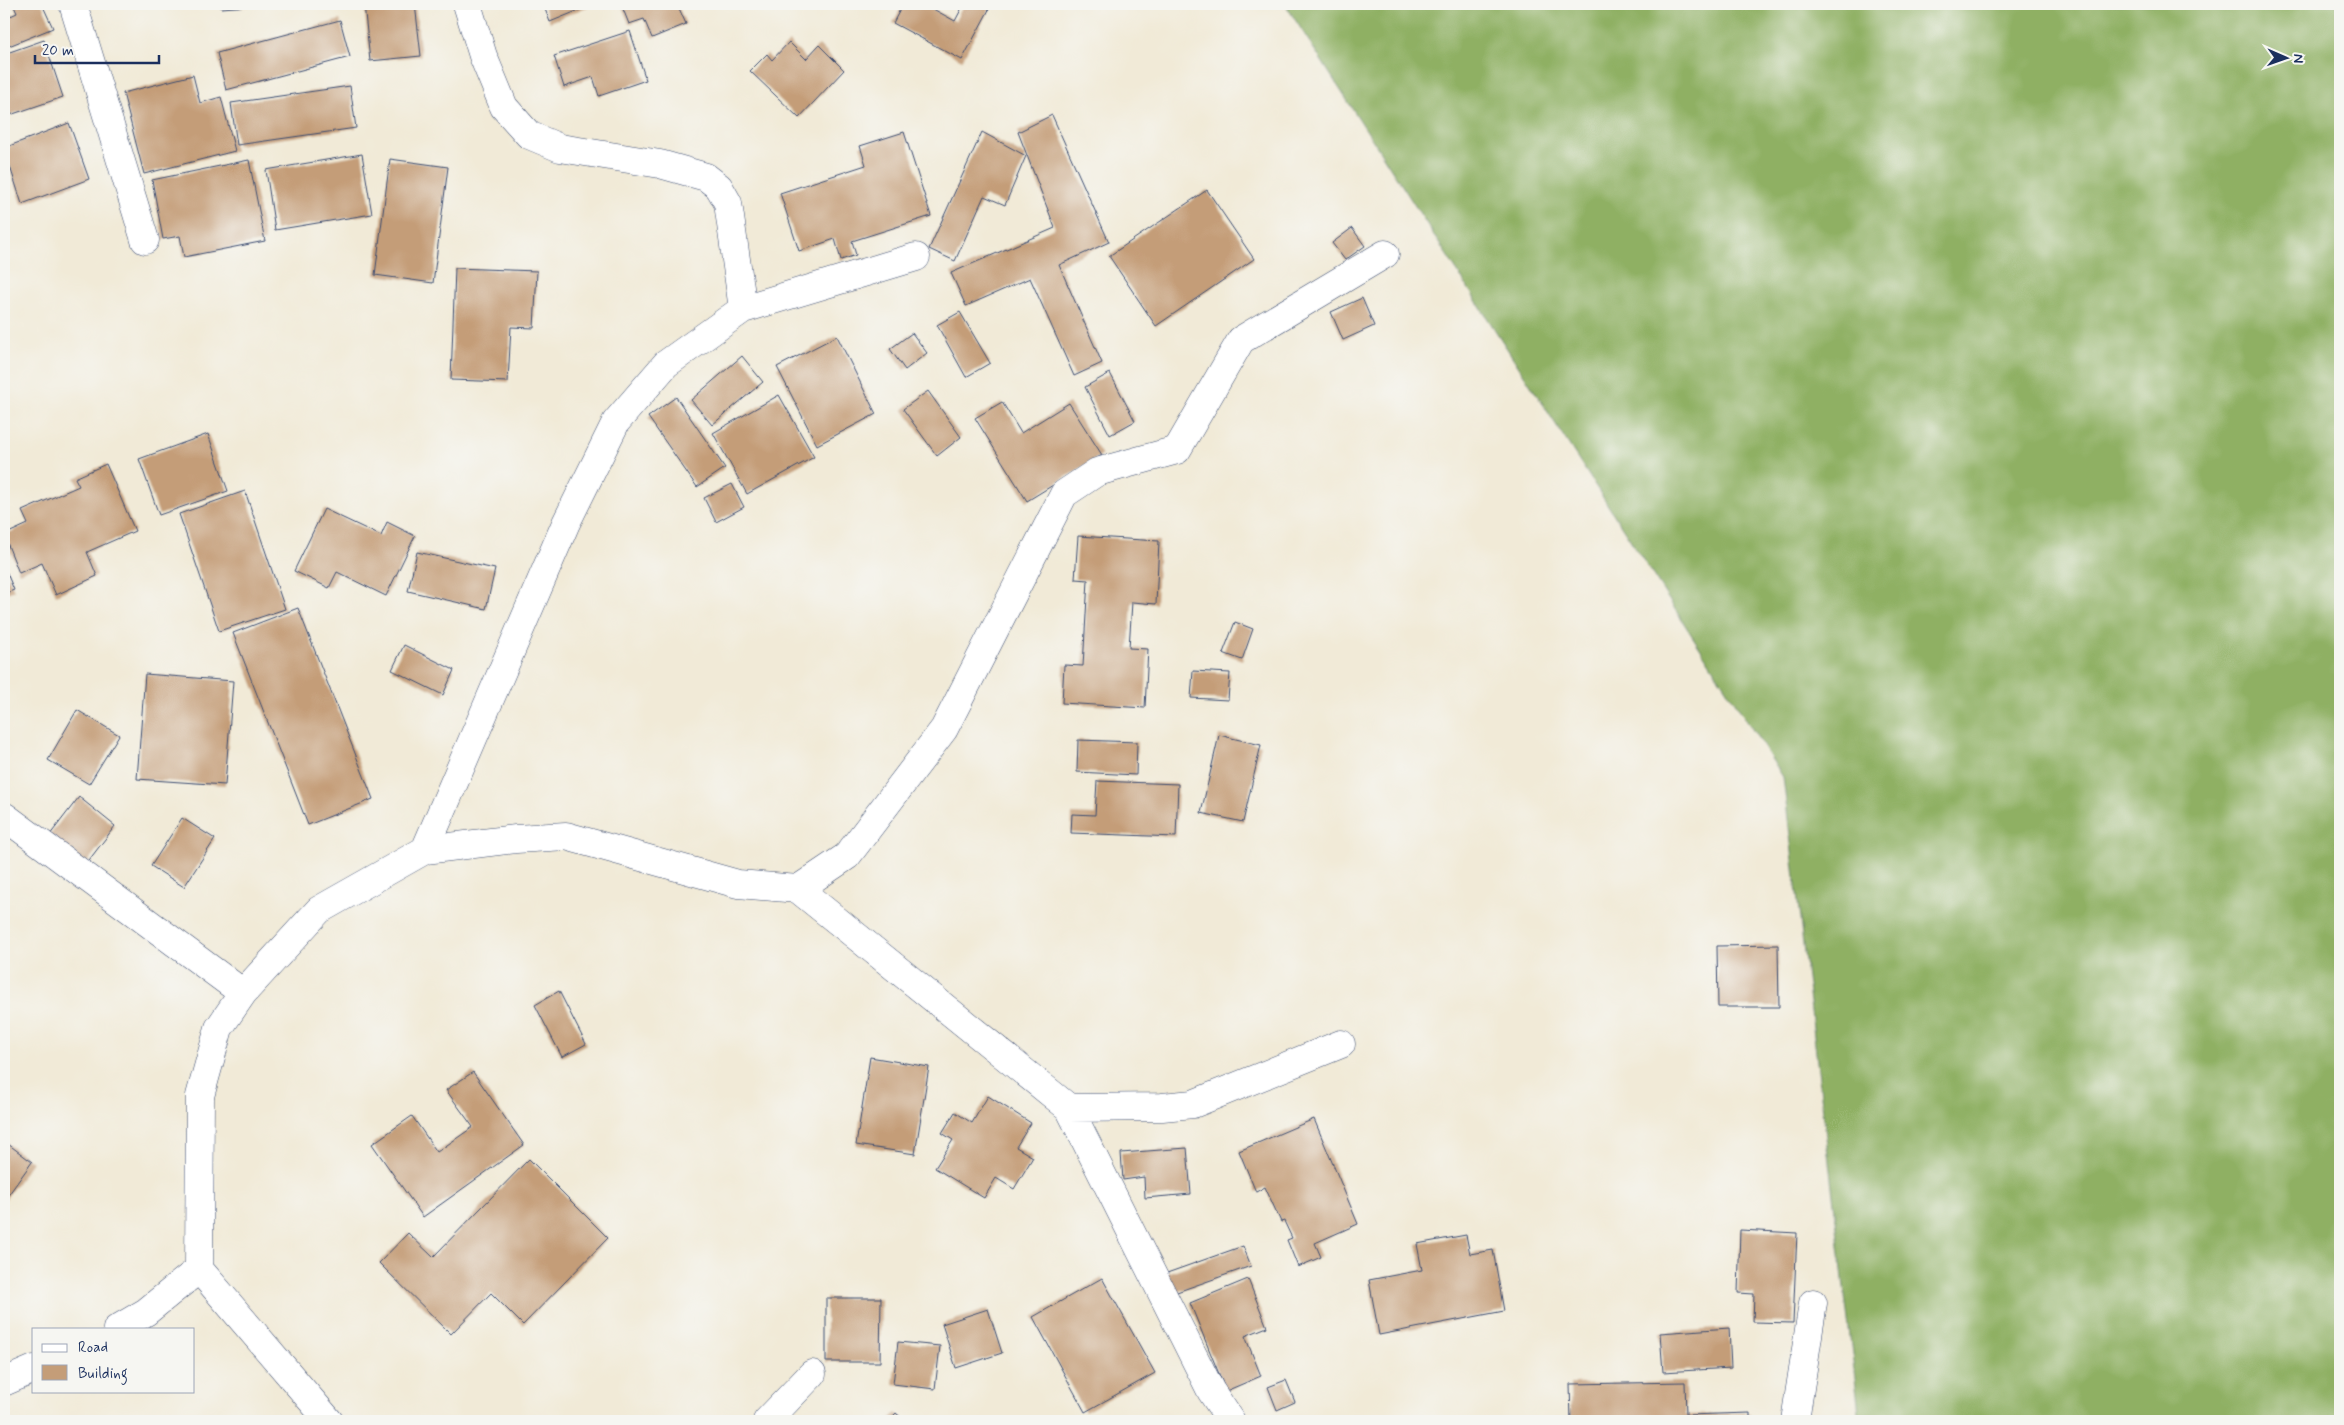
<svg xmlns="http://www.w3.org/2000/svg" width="2344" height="1425" font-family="Mynerve,sans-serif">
<rect width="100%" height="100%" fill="#f6f6f2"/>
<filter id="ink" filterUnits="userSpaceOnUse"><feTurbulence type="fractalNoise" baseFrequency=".02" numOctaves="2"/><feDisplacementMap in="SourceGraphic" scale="10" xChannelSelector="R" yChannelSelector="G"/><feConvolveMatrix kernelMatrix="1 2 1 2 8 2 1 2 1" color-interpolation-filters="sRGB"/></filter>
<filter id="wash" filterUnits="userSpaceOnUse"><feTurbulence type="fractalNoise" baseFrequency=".0096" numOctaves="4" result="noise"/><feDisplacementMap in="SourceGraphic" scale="20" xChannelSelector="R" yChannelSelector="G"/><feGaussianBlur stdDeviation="1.12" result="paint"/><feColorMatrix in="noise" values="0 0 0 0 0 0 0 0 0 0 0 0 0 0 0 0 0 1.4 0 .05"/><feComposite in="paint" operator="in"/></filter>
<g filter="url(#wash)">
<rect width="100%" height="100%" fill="#f1ead7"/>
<path fill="#8fb063" stroke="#557060" d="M1285 4H2340V1421H1860L1783 777Z"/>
<g id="blocks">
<path fill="#c49d78" d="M13 4H42L53 28 4 48V19L17 13Z
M221 4H265V5L221 8Z
M364 4H415L421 56 370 61Z
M543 4H594L550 22Z
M621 4H677L686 24 652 38 644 19 629 24Z
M903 4H924L955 21 964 4H992L962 60 893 23Z
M340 20 350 57 226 90 217 53Z
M630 31 646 80 599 96 593 77 564 87 554 56Z
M44 40 63 97 4 117V54Z
M789 42 806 59 819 45 844 70 799 118 750 71 767 54 772 60Z
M193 75 200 103 221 97 235 151 144 174 123 93Z
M350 86 356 128 237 145 231 103Z
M1052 115 1109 242 1059 265 1102 363 1074 376 1030 278 966 306 951 273 1055 228 1018 132Z
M69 123 89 179 22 204 4 148Z
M904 132 931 216 852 241 856 255 841 260 835 239 799 251 780 193 866 165 860 146Z
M982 132 1026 156 1005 205 984 196 955 261 929 249Z
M362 154 372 214 275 230 266 170Z
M390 159 448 167 433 283 375 275Z
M249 160 265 241 184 257 180 236 163 239 152 180Z
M1207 190 1254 259 1156 326 1109 256Z
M1352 228 1365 246 1345 260 1332 243Z
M455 268 537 271 534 328 511 327 508 382 451 380Z
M1362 298 1374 326 1343 340 1331 312Z
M960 312 990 363 966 377 937 325Z
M912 333 927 353 905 370 890 349Z
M837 336 876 414 817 445 777 367Z
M742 356 763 382 712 425 691 400Z
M1110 373 1135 421 1110 435 1085 387Z
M928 391 961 437 937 456 903 409Z
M779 395 814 457 747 494 713 433Z
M676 397 725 468 697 487 648 417Z
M1002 402 1021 433 1069 403 1102 455 1027 501 975 418Z
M208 434 228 491 159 515 139 459Z
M106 464 135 531 87 552 97 576 56 595 42 563 19 573 4 535 28 524 22 511 79 486 75 478Z
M732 484 744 507 716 522 704 498Z
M245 491 285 609 219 631 179 514Z
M324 509 381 536 387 522 415 536 386 596 337 572 329 588 294 571Z
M1078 536 1159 541 1156 604 1132 602 1129 648 1148 649 1145 708 1062 703 1064 665 1083 666 1088 580 1075 579Z
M417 552 495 569 486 609 408 591Z
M4 566 14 590 4 594Z
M298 608 373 799 308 825 233 633Z
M1235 622 1253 629 1242 660 1223 653Z
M404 645 454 670 443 695 392 670Z
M1193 671 1230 673 1228 700 1191 698Z
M145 674 233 681 225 785 137 779Z
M77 710 119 735 89 784 48 760Z
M1219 735 1261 745 1243 822 1201 813Z
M1078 740 1137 742 1136 775 1077 772Z
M1097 781 1178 784 1176 837 1071 833 1072 814 1095 815Z
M79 797 115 826 83 868 46 840Z
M182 818 215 839 184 887 151 866Z
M1778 945 1779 1007H1718L1717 946Z
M559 991 586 1044 562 1057 535 1005Z
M870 1057 929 1067 915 1154 856 1145Z
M473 1072 524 1145 423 1217 372 1144 412 1116 437 1152 473 1127 446 1090Z
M988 1096 1031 1123 1016 1147 1033 1157 1014 1189 996 1178 984 1198 935 1168 953 1140 942 1133 955 1112 972 1123Z
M1314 1119 1358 1224 1315 1243 1321 1257 1298 1267 1287 1240 1292 1238 1284 1221 1281 1222 1265 1187 1256 1192 1239 1151Z
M4 1141 32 1162 4 1201Z
M1187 1148 1191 1194 1145 1198 1144 1177 1123 1180 1121 1153Z
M529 1159 608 1238 523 1325 491 1293 451 1334 379 1263 408 1233 433 1257Z
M1740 1230 1797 1233 1793 1323 1753 1322 1754 1294 1738 1293Z
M1466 1235 1470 1254 1493 1250 1504 1311 1379 1335 1369 1280 1422 1270 1417 1244Z
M1243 1246 1251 1266 1174 1293 1167 1273Z
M1102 1278 1155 1373 1085 1412 1033 1317Z
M1248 1279 1267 1327 1245 1336 1261 1376 1226 1391 1190 1303Z
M826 1298H881L880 1362H826Z
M988 1309 1002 1353 956 1368 942 1324Z
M1729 1328 1731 1368 1663 1372 1660 1333Z
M898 1342 940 1346 935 1389 893 1384Z
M1286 1380 1295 1402 1277 1410 1268 1387Z
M1685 1382 1686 1415 1750 1413V1421H1571L1570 1384Z
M896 1413 905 1421H888Z"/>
</g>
</g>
<g filter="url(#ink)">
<use href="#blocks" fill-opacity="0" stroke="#3b4b70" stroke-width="1"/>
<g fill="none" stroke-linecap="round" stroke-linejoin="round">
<g stroke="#3b4b70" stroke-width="29">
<path id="minor" d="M73 4 145 240
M467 4 483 56 504 107 529 135 560 148 660 164 706 177 719 187 728 203 743 309
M4 816 243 993
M425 850 516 839 566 836 738 884 798 889 847 856 944 729 1064 494 1097 472 1177 450 1241 340 1385 254
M798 889 1069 1108 1211 1391 1231 1421
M1069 1108 1162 1107 1193 1104 1341 1044
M199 1269 329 1421
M117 1329 146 1312 199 1269 200 1096 219 1028 243 993 319 910 425 850 566 523 616 422 666 364 743 309 916 257
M4 1382 34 1369
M767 1421 812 1374
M1795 1421 1813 1303"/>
</g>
<use href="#minor" stroke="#fff" stroke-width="28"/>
</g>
</g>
<rect width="2344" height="1425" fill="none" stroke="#f6f6f2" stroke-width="20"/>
<rect x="32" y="1328" width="162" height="65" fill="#f6f6f2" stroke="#9ea6b7"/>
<rect x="42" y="1344" width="25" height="8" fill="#ffffff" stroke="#9ea6b7"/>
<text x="78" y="1352" font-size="15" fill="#1b2f5e">Road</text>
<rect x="42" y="1365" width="25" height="15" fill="#c49d78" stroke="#9ea6b7"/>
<text x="78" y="1378" font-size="15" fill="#1b2f5e">Building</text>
<g transform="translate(2286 58) rotate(92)" stroke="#f6f6f2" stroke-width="4" paint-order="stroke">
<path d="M0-4L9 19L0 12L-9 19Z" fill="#1b2f5e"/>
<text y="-8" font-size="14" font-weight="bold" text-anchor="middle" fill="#1b2f5e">N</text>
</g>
<path d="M35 55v8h124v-8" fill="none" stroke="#1b2f5e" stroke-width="2.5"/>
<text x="42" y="55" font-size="15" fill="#1b2f5e" stroke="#f6f6f2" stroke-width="4" paint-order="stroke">20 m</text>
</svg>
